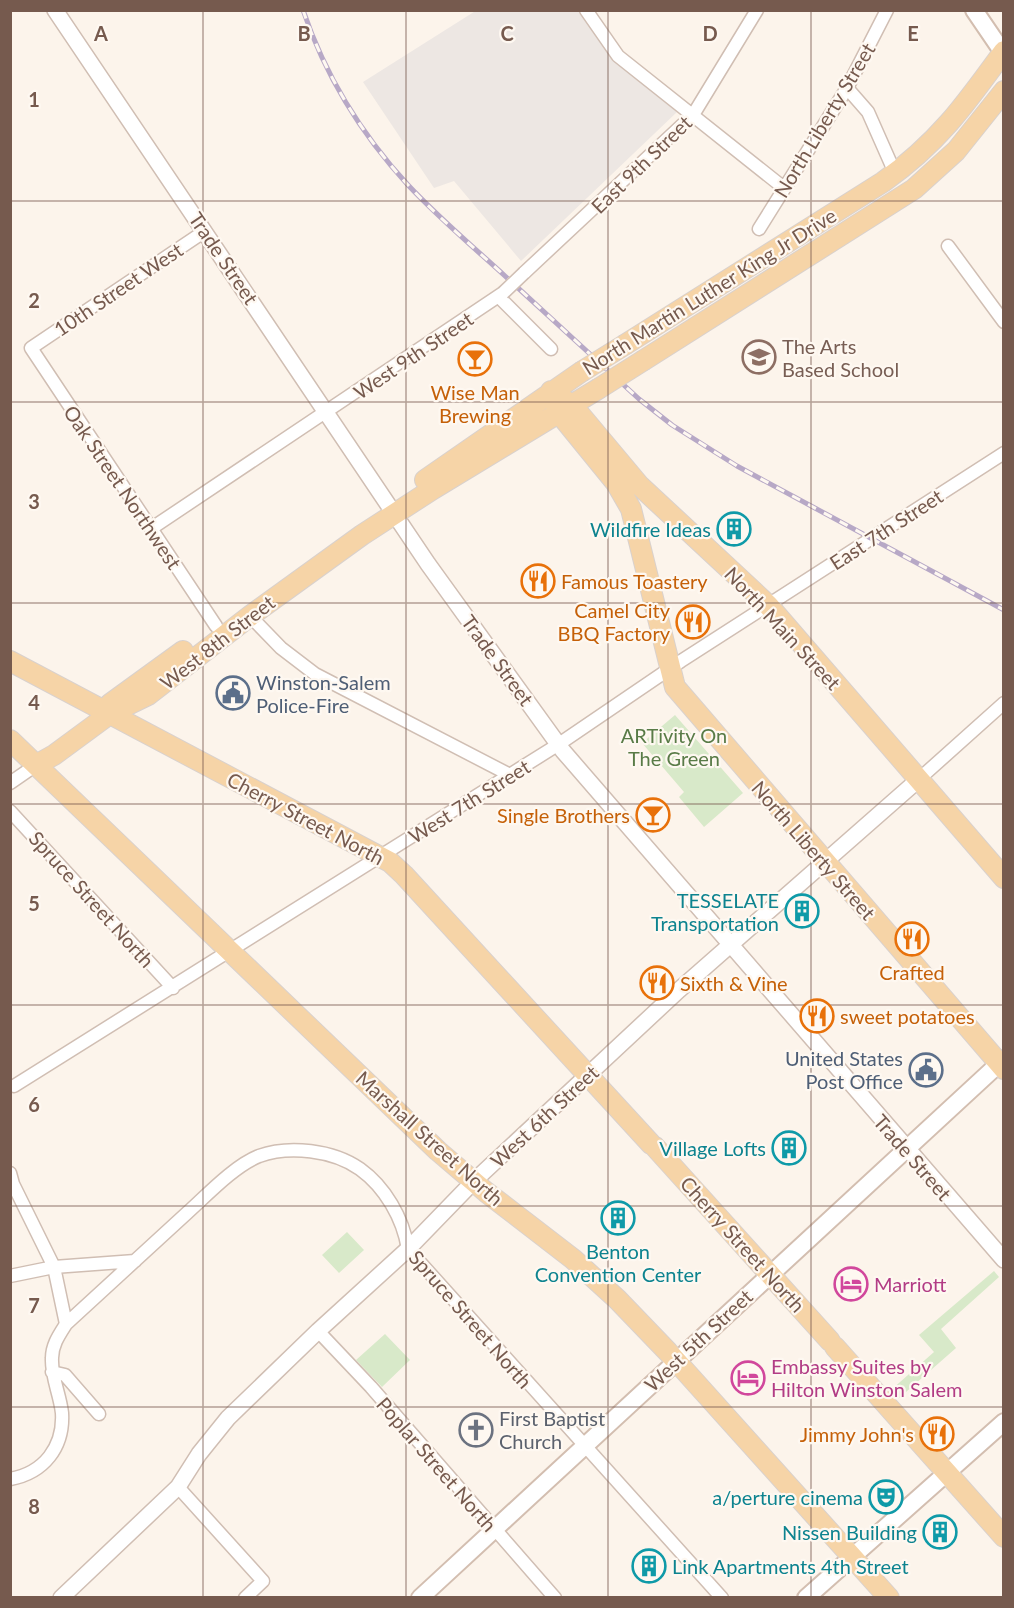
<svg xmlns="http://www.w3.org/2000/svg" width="1014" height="1608" font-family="Lato,sans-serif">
<rect width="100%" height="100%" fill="#fcf4eb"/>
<path fill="#ede7e3" d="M477 10 578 11 615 62 677 112 521 261 454 181 434 188 363 82Z"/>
<path fill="#d8e9c9" d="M675 715 743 793 704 827 679 797 684 792 642 743Z
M347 1232 364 1250 339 1273 322 1255Z
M994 1271 999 1277 941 1329 956 1348 898 1399 891 1390 934 1352 919 1335Z
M385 1334 410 1360 382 1387 356 1360Z"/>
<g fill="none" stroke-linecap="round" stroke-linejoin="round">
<g stroke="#d0beb3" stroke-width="15">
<path id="minor" d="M586 10 618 56 784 188
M847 88 868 112 895 173
M759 229 847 88 887 10
M205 231 31 348 216 626
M948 246 1004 322
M524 273 693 115 757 10
M499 297 551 349
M152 528 503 293
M250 616 281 648 315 674 510 775
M918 780 1004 703
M10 783 36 765
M10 811 173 988
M14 1086 559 744 681 661 1004 453
M10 1173 13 1184 54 1267 66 1324
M10 1276 54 1267 135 1261
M318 1331 371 1387 555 1598
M52 1372 65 1375 99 1414
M10 1479C44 1473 64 1447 62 1413 60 1394 51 1377 52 1358 52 1345 59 1335 66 1324 106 1287 147 1250 187 1213 207 1195 234 1166 259 1156 289 1145 333 1150 360 1169 385 1187 403 1218 408 1249L722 1598
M178 1487 263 1581 245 1598"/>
</g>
<g stroke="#d0beb3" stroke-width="18">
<path id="tertiary" d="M55 10 428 564 563 751 1004 1260
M61 1598 178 1487 199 1454 228 1418 318 1331 408 1249 473 1182 679 990 918 780"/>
</g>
<g stroke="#d3beb0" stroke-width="20">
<path id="secondary" d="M974 10 1004 54
M420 1598 1004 1059
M806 1598 1004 1422"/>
</g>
<g stroke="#d9d1cd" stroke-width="22">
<path id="primary" d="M626 344 883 182C938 143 965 105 1004 51
M644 360 914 189 956 151 1004 91
M551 391 559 413 616 483 631 509 675 687 1004 1069
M563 399 572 405 639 485 768 605 1004 878
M425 480 581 372
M10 661 390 862 404 875 651 1144
M110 704 183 651
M10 740 438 1151 486 1192 573 1259 617 1299 668 1352 889 1598
M36 765 54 755 111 713 148 695 250 616 362 535 433 489 598 389
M655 1147 830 1341
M835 1347 1004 1537"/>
</g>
<use href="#minor" stroke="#fff" stroke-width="12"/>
<use href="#tertiary" stroke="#fff" stroke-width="15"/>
<use href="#secondary" stroke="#fff" stroke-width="16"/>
<use href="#primary" stroke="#f6d4a7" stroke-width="20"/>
<g stroke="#b7a8c6" stroke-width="5">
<path id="rail" d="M303 10C325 75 362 135 408 185 438 217 472 246 505 276 550 317 594 358 639 399L672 425 737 466 1004 610"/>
</g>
<use href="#rail" stroke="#fef8f1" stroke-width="3" stroke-dasharray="9" stroke-linecap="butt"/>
<g stroke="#d0beb3" stroke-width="15" stroke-linecap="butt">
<path id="minor-bridge" d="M503 293 524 273"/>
</g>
<g stroke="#d9d1cd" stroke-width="22" stroke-linecap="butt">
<path id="primary-bridge" d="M581 372 626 344
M598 389 644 360"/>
</g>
<use href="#minor-bridge" stroke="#fff" stroke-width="12"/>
<use href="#primary-bridge" stroke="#f6d4a7" stroke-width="20"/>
</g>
<path fill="none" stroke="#765a4e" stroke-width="1.5" stroke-opacity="0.55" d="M203 10V1598M406 10V1598M608 10V1598M811 10V1598M10 201H1004M10 402H1004M10 603H1004M10 804H1004M10 1005H1004M10 1206H1004M10 1407H1004"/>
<defs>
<g id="school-ring" transform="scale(1.725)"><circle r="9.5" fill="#fef8f1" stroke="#8d6e63" stroke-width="1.5"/><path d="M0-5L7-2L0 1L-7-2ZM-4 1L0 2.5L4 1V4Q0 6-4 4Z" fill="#8d6e63"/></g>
<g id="bar-ring" transform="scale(1.725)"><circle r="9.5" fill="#fef8f1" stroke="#e8710a" stroke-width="1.5"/><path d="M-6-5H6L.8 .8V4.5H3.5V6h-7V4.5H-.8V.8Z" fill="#e8710a"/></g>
<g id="building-ring" transform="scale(1.725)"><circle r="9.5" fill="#fef8f1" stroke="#0f9aa8" stroke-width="1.5"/><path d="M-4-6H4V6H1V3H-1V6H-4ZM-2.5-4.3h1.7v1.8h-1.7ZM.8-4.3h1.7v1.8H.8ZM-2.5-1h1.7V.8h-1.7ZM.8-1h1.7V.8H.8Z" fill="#0f9aa8"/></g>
<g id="restaurant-ring" transform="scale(1.725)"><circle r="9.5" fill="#fef8f1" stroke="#e8710a" stroke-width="1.5"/><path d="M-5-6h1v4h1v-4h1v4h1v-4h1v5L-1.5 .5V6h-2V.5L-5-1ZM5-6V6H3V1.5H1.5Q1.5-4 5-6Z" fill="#e8710a"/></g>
<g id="civic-ring" transform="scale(1.725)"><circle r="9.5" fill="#fef8f1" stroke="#5c6f8a" stroke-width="1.5"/><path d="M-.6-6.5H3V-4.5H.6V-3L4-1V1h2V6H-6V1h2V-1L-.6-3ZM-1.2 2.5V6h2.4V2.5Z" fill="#5c6f8a"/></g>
<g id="hotel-ring" transform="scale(1.725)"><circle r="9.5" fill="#fef8f1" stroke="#d1479c" stroke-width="1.5"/><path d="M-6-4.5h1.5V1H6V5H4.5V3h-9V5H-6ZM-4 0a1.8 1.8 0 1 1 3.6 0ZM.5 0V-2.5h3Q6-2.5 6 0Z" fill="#d1479c"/></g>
<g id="church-ring" transform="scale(1.725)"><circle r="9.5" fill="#fef8f1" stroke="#6b7280" stroke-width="1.5"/><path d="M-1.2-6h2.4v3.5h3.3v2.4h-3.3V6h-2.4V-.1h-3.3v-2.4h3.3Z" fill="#6b7280"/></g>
<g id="theatre-ring" transform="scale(1.725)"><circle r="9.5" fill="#fef8f1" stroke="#0f9aa8" stroke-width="1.5"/><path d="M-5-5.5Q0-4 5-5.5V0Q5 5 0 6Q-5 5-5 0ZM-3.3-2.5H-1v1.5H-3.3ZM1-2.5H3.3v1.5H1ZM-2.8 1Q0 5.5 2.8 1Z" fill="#0f9aa8"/></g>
</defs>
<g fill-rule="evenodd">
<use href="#school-ring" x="759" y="357"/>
<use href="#bar-ring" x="475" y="359"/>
<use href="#building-ring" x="734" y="529"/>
<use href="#restaurant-ring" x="538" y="581"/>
<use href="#restaurant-ring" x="693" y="622"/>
<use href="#civic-ring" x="233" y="693"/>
<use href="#bar-ring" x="653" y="815"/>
<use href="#building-ring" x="802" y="911"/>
<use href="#restaurant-ring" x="912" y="939"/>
<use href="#restaurant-ring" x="657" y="983"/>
<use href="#restaurant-ring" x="817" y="1016"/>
<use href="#civic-ring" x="926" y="1070"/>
<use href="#building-ring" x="789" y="1148"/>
<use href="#building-ring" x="618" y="1218"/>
<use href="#hotel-ring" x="851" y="1284"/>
<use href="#hotel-ring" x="748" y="1378"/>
<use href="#church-ring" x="476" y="1430"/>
<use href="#restaurant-ring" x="937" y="1434"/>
<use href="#theatre-ring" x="886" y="1497"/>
<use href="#building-ring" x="940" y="1532"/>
<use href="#building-ring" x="649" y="1566"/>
</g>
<g text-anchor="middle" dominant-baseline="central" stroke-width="4.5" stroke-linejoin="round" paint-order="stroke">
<g font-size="20" fill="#765a4e" stroke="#fef8f1">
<text transform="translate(824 120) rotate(-59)">North Liberty Street</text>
<text transform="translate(641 164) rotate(-44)">East 9th Street</text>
<text transform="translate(224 258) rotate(56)">Trade Street</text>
<text transform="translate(118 289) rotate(-34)">10th Street West</text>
<text transform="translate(709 291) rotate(-32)">North Martin Luther King Jr Drive</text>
<text transform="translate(413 355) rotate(-34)">West 9th Street</text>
<text transform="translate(123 487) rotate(56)">Oak Street Northwest</text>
<text transform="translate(886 529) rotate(-33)">East 7th Street</text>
<text transform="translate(783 628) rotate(47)">North Main Street</text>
<text transform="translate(217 642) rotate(-38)">West 8th Street</text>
<text transform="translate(498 660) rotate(54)">Trade Street</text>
<text transform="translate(469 801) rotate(-32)">West 7th Street</text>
<text transform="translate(306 818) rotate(28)">Cherry Street North</text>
<text transform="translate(814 850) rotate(49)">North Liberty Street</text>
<text transform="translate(92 899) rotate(48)">Spruce Street North</text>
<text transform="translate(544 1116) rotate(-43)">West 6th Street</text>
<text transform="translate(430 1138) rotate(42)">Marshall Street North</text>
<text transform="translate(913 1157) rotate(49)">Trade Street</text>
<text transform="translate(743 1244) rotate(48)">Cherry Street North</text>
<text transform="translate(471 1319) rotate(49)">Spruce Street North</text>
<text transform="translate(698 1340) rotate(-43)">West 5th Street</text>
<text transform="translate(437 1464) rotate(49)">Poplar Street North</text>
</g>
<g font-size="20" fill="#785e54" stroke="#fef8f1" text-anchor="start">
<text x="782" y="346">The Arts<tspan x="782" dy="23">Based School</tspan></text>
</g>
<g font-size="20" fill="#c56008" stroke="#fef8f1" text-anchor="start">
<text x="475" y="392" text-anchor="middle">Wise Man<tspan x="475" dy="23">Brewing</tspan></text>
<text x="561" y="581">Famous Toastery</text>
<text x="670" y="610" text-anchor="end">Camel City<tspan x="670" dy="23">BBQ Factory</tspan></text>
<text x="630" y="815" text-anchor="end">Single Brothers</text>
<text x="912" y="972" text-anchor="middle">Crafted</text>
<text x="680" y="983">Sixth &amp; Vine</text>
<text x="840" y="1016">sweet potatoes</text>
<text x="914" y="1434" text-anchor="end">Jimmy John's</text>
</g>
<g font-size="20" fill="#0d838f" stroke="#fef8f1" text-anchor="end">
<text x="711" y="529">Wildfire Ideas</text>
<text x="779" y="900">TESSELATE<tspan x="779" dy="23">Transportation</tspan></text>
<text x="766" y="1148">Village Lofts</text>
<text x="618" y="1251" text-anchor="middle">Benton<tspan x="618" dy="23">Convention Center</tspan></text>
<text x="863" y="1497">a/perture cinema</text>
<text x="917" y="1532">Nissen Building</text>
<text x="672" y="1566" text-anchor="start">Link Apartments 4th Street</text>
</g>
<g font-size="20" fill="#4e5e75" stroke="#fef8f1" text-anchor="start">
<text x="256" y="682">Winston-Salem<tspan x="256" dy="23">Police-Fire</tspan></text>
<text x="903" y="1058" text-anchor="end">United States<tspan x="903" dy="23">Post Office</tspan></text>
</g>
<g font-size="20" fill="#597b47" stroke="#fef8f1">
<text x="674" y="735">ARTivity On<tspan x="674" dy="23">The Green</tspan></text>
</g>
<g font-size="20" fill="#b23c85" stroke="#fef8f1" text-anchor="start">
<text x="874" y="1284">Marriott</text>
<text x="771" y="1366">Embassy Suites by<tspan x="771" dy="23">Hilton Winston Salem</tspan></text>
</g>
<g font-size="20" fill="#5b616d" stroke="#fef8f1" text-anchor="start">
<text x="499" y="1418">First Baptist<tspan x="499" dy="23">Church</tspan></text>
</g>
</g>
<g font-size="20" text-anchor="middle" font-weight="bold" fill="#765a4e" stroke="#fef8f1" stroke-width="4.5" stroke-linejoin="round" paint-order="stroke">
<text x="101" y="41">A</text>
<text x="304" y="41">B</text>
<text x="507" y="41">C</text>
<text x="710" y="41">D</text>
<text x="913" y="41">E</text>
<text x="34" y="107">1</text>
<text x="34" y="308">2</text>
<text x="34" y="509">3</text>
<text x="34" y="710">4</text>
<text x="34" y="911">5</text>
<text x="34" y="1112">6</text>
<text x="34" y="1313">7</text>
<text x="34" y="1514">8</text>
</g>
<rect width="1014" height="1608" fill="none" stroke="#765a4e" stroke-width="24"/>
</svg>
